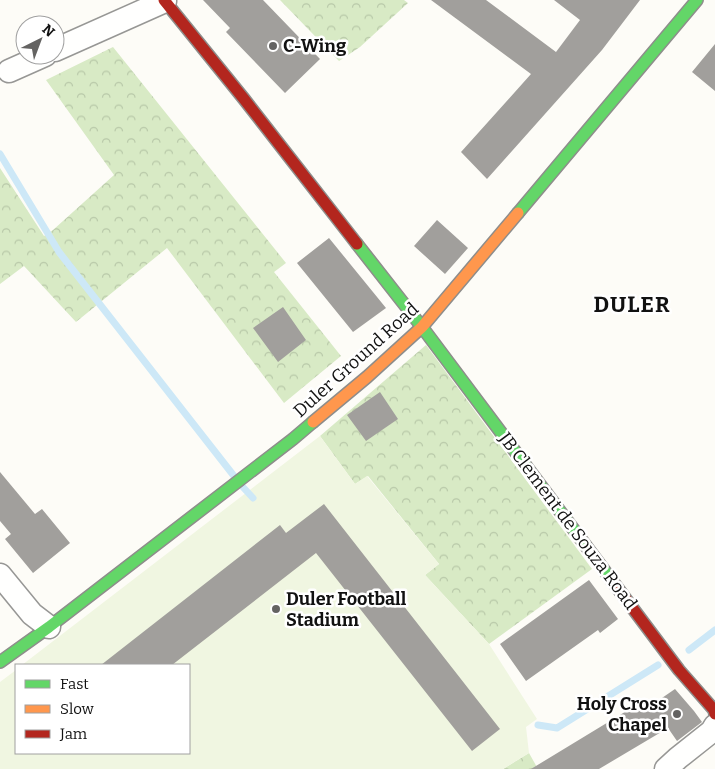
<svg xmlns="http://www.w3.org/2000/svg" width="715" height="769" font-family="Bitter,serif">
<defs>
<pattern id="forest-crowns" width="20" height="18" patternUnits="userSpaceOnUse" patternTransform="scale(1.25)"><rect width="20" height="18" fill="#d8eac5"/><path d="M2 6a3 3 0 1 1 6 0M12 15a3 3 0 1 1 6 0" fill="none" stroke="#b8c8a8"/></pattern>
</defs>
<rect width="100%" height="100%" fill="#fdfcf7"/>
<path fill="url(#forest-crowns)" d="M280 0H404L408 3 360 47 339 61Z
M113 47 286 263 274 272 341 356 284 403 167 248 76 322 24 266 0 284V168L44 236 53 230 114 175 46 80Z
M426 345 592 569 489 644 425 575 439 564 368 476 355 484 320 436Z
M529 753 538 769H503Z"/>
<path fill="#f0f6e1" d="M320 436 355 484 367 476 439 564 425 575 489 644 537 719 526 727 529 753 503 769H0V682L16 670V753H189V665H22Z"/>
<g fill="none" stroke-linecap="round" stroke-linejoin="round">
<path stroke="#cde8f7" stroke-width="7" d="M0 154 59 252 234 476
M241 485 253 498
M689 650 715 630
M538 725 557 728 658 665"/>
</g>
<path fill="#a19f9c" d="M203 0H263L320 59 285 93 226 32 230 28Z
M431 0H486L556 52 580 20 554 0H640L602 50 487 179 461 152 531 74Z
M715 44V91L692 72Z
M437 220 468 248 445 274 414 246Z
M329 238 386 308 353 332 297 263Z
M283 307 306 340 278 362 253 328Z
M380 392 398 419 366 441 347 415Z
M0 472 35 514 42 509 70 543 33 573 5 539 11 534 0 521Z
M324 504 500 729 472 751 316 553 172 665H101L280 525 286 533Z
M589 580 618 619 600 633 598 630 526 681 500 644Z
M675 689 694 711 702 722 677 741 668 728 599 769H531L638 704 643 711Z"/>
<g fill="none" stroke-linecap="round" stroke-linejoin="round">
<g stroke="#979795" stroke-width="25">
<path id="street" d="M55 50 165 1
M9 71 45 55
M0 575 32 614 49 627
M666 769 678 758 712 731 715 726"/>
</g>
<g stroke="#8e8d8b" stroke-width="14">
<path id="fast" d="M518 213 697 0
M357 244 422 327 613 582
M0 662 49 627 293 439 313 422"/>
</g>
<g stroke="#8e8d8b" stroke-width="14">
<path id="slow" d="M313 422 367 377 422 327 518 213"/>
</g>
<g stroke="#8e8d8b" stroke-width="14">
<path id="jam" d="M164 0 244 99 357 244
M613 582 679 670 714 710 715 714"/>
</g>
<use href="#street" stroke="#fffffe" stroke-width="22"/>
<use href="#fast" stroke="#63d668" stroke-width="11"/>
<use href="#slow" stroke="#ff974d" stroke-width="11"/>
<use href="#jam" stroke="#b3261e" stroke-width="11"/>
</g>
<g fill="#646362" stroke="#fff" stroke-width="2">
<circle cx="273" cy="46" r="5"/>
<circle cx="276" cy="609" r="5"/>
<circle cx="677" cy="714" r="5"/>
</g>
<g text-anchor="middle" dominant-baseline="central" stroke-width="5" stroke-linejoin="round" paint-order="stroke">
<g font-size="18" font-weight="bold" fill="#111" stroke="#fff" text-anchor="start">
<text x="283" y="46">C-Wing</text>
<text x="286" y="599">Duler Football<tspan x="286" dy="21">Stadium</tspan></text>
<text x="667" y="704" text-anchor="end">Holy Cross<tspan x="667" dy="21">Chapel</tspan></text>
</g>
<g font-size="18" fill="#111" stroke="#fff">
<text transform="translate(356 360) rotate(-42)">Duler Ground Road</text>
<text transform="translate(568 521) rotate(53)">JB Clement de Souza Road</text>
</g>
<g font-size="22" font-weight="bold" letter-spacing="1" fill="#111" stroke="#fff">
<text x="632" y="304">DULER</text>
</g>
</g>
<rect x="15" y="664" width="175" height="90" fill="#ffffff" stroke="#a0a0a0"/>
<rect x="25" y="680" width="25" height="8" fill="#63d668" stroke="#a0a0a0"/>
<text x="60" y="689" font-size="15" fill="#111111">Fast</text>
<rect x="25" y="705" width="25" height="8" fill="#ff974d" stroke="#a0a0a0"/>
<text x="60" y="714" font-size="15" fill="#111111">Slow</text>
<rect x="25" y="730" width="25" height="8" fill="#b3261e" stroke="#a0a0a0"/>
<text x="60" y="739" font-size="15" fill="#111111">Jam</text>
<g transform="translate(40 40) rotate(42)"><circle r="24" fill="#ffffff" stroke="#a0a0a0"/>
<path d="M0-4L9 19L0 12L-9 19Z" fill="#646362"/>
<text y="-8" font-size="14" font-weight="bold" text-anchor="middle" fill="#111111">N</text>
</g>
</svg>
